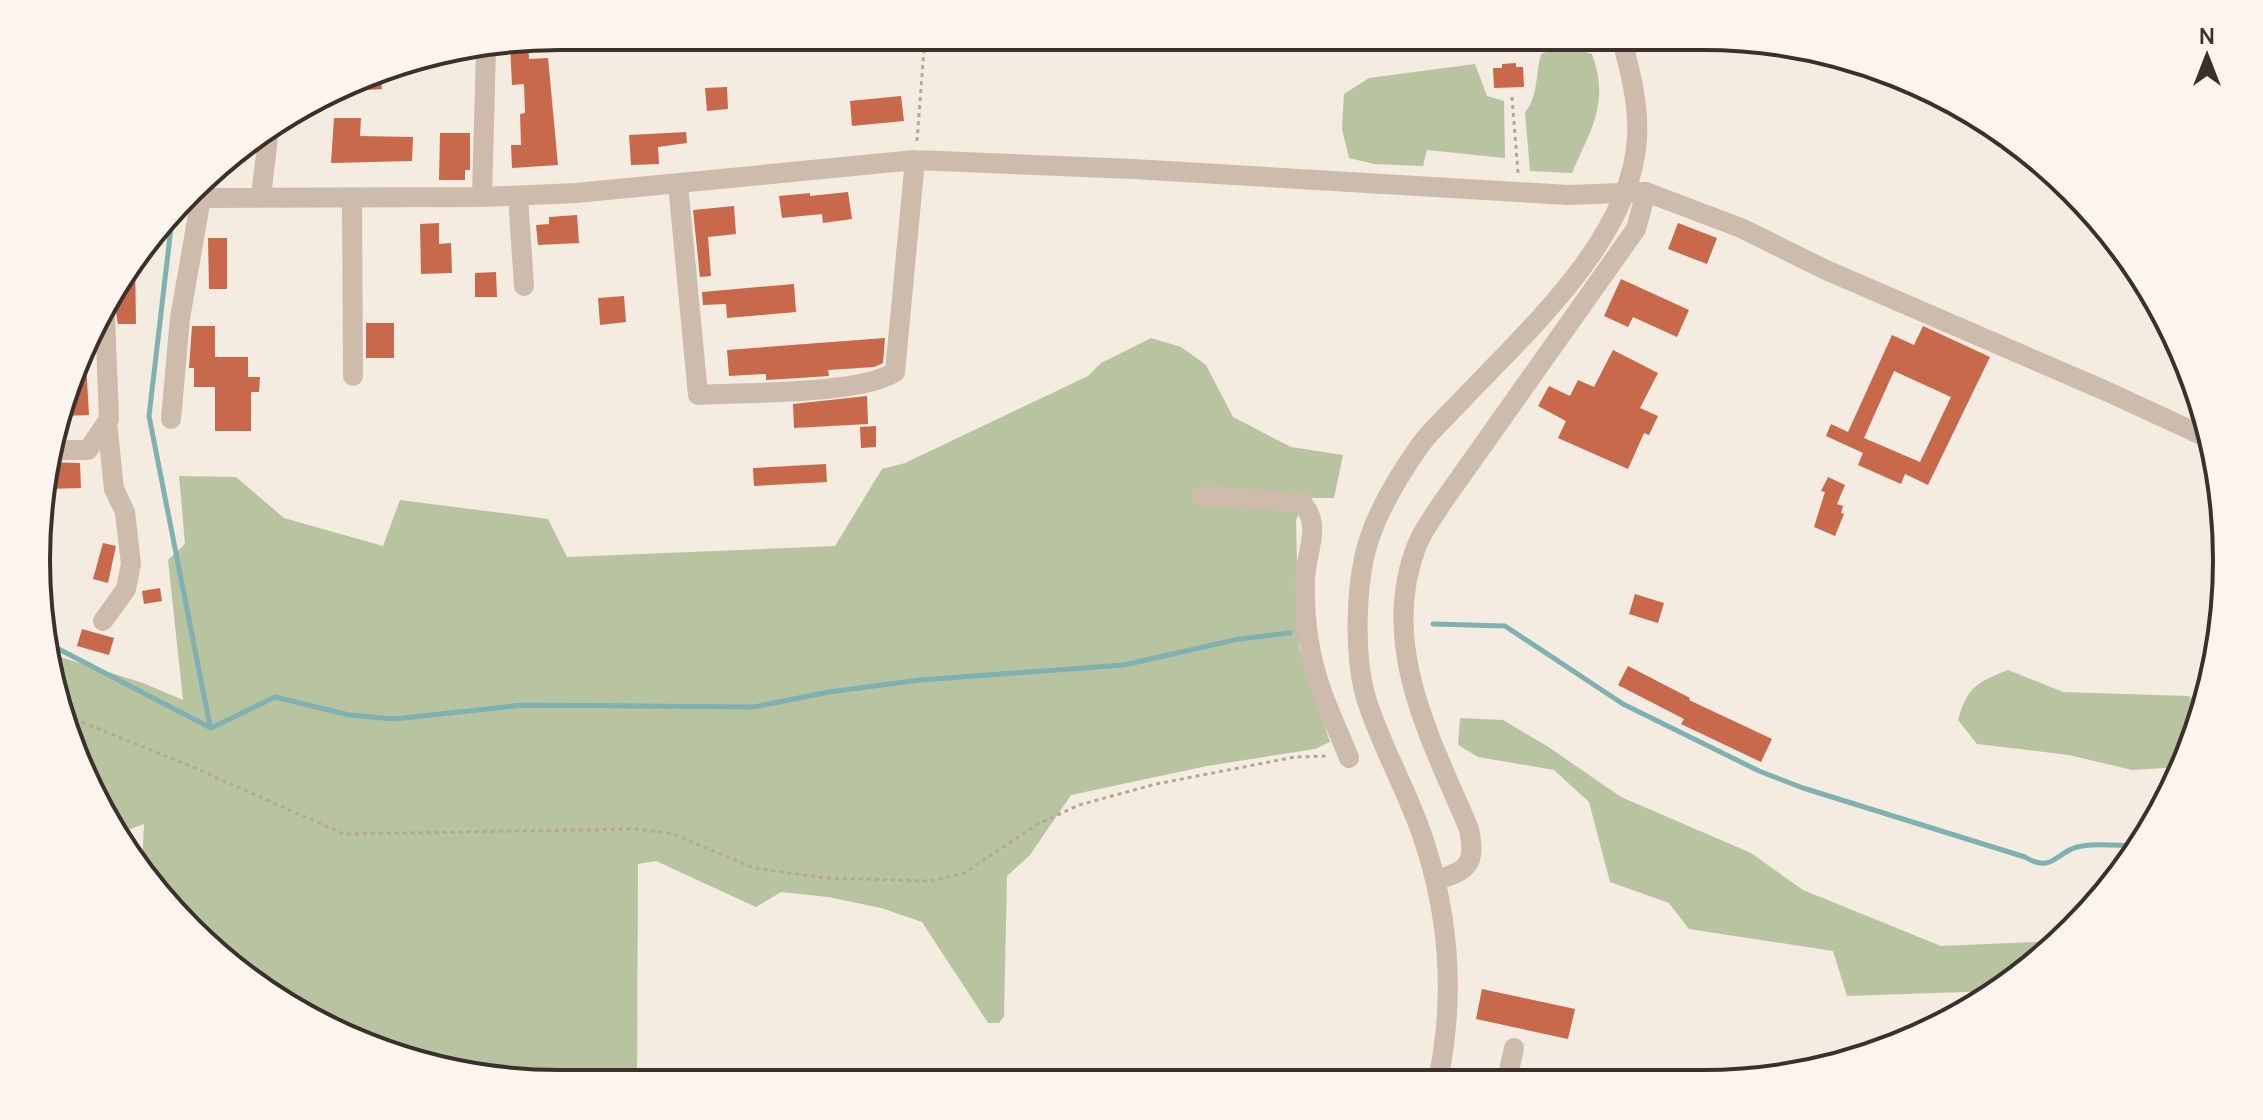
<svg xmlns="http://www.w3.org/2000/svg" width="2263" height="1120" font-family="Manrope,sans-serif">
<rect width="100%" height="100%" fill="#f4ebe1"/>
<path fill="#b8c4a0" d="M1563 45 1592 54C1610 103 1591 129 1572 173L1530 171 1525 112C1538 98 1536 72 1541 54Z
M1475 64 1487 96 1504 101 1505 158 1427 150 1423 166 1374 164 1349 158 1342 129 1344 94 1369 78Z
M1151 338 1181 347 1206 365 1233 417 1291 447 1343 455 1334 498H1307L1296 520 1299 647 1330 742 1315 749 1207 766 1071 795 1030 855 1007 876 1004 1016 999 1023H988L922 922 881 908 828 897 781 892 756 907 656 861 638 864 637 1083H526L425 1066 329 1030 189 930 142 864 144 824 119 833 90 791 48 653 143 683 183 700 168 560 185 544 179 476 236 477 284 518 383 546 400 500 548 519 567 557 835 546 882 469 905 463 1088 376 1101 363Z
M2008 670 2063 692 2188 696 2206 704 2182 767 2132 770 2069 755 1977 744 1958 720C1968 686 1976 683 2008 670Z
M1460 718 1503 720 1547 746 1621 797 1751 853 1803 890 1941 946 2057 941 2022 976 1995 991 1847 996 1833 951 1689 929 1669 903 1610 882 1589 802 1554 770 1478 757 1458 745Z"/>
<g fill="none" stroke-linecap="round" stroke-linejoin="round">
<path stroke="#7fb0b2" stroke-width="5" d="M172 219 149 416 210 726
M1433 624 1505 626 1623 704 1759 771 1803 788 2025 857C2054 875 2057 849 2082 846 2100 843 2121 846 2139 846
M45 642 211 728 275 697 349 715 394 719 523 705 754 707 829 692 920 680 1124 665 1239 639 1290 633"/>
</g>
<path fill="#c8694b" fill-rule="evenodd" d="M528 41 529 59 548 58 558 165 512 168 511 145H521L520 114 525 113 524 84 512 85 510 44Z
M1516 63V67H1523L1524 87 1494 88 1493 68H1502V64Z
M380 70 382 89 339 92 364 79Z
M727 87 728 109 707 111 705 88Z
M901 96 904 121 852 126 850 101Z
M334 118H361L360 136 413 137 412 161 331 163Z
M686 132 687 143 658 147 659 164 631 165 629 135Z
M440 133H470V170H465V180H439Z
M848 192 852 219 823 223 822 214 782 218 779 196 810 193V196Z
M734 206 736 234 708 237 711 276 700 277 693 210Z
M577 215 579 243 538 245 536 225 549 224V217Z
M439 223V244L451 243 452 273 421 274 420 224Z
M1678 223 1717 238 1707 264 1668 249Z
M208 238H227V289H209Z
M135 258 136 324H118L113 297 124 269Z
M496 272 497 297H475V273Z
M1621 279 1689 310 1677 337 1633 317 1628 327 1604 316Z
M794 284 796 312 727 318 726 304 703 305 702 292Z
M624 296 626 322 600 325 598 298Z
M366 323H394V358H366Z
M192 326H215V357H248V377H260L259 392H251V431H215V387H194V368H189Z
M1923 326 1990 357 1928 485 1905 474 1901 484 1858 465 1863 453 1826 436 1831 424 1848 432 1892 335 1914 345ZM1894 371 1951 397 1920 462 1864 438Z
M885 338 883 363 874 367 828 370 829 376 799 378 766 380V374L729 376 727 350Z
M1613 350 1658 373 1640 408 1658 416 1649 435 1644 433 1628 469 1558 438 1566 421 1538 406 1549 386 1570 396 1578 380 1594 387Z
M86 362 89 415 63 416 72 394Z
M867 396 868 424 794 428 793 404Z
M876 426V447L861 448 860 427Z
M46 462 80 463 81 488 45 489Z
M826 464 827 482 754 486 753 468Z
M1828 477 1845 485 1837 504 1843 506 1841 513 1844 514 1835 536 1814 527 1825 492 1821 491Z
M103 543 116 546 108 583 93 579Z
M160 588 162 601 144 604 142 591Z
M1635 594 1664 603 1658 623 1629 614Z
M82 629 114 638 109 655 77 646Z
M1628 666 1690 698 1689 700 1772 739 1761 762 1681 724 1684 719 1618 685Z
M1482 989 1575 1009 1568 1039 1476 1019Z"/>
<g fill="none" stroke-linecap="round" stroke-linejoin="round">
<path stroke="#b9a596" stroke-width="3" stroke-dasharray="4 4" stroke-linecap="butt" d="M1512 97 1518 173
M917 141 925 36
M67 716 188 765 344 834 636 829 673 834 754 868 825 878 930 881 964 873 1038 824 1079 805 1156 784 1295 757 1326 756"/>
<path stroke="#cdbbac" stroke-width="20" d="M678 184 698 395C744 392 859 395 895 372L915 160
M261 196 269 129
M518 196 524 286
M352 197 353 376
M482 197 486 48
M191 198 482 197 576 193 915 160 1133 169 1568 195 1646 192 1741 228 1826 270 2106 391 2210 439
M171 419 180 318 201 198
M49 450H88L109 419 105 316
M1200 496 1301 502C1323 524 1306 552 1305 579 1304 615 1309 655 1321 689 1329 712 1340 735 1349 758
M103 621 126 589 131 564 125 512 114 489 107 422
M1436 880C1469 871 1476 863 1469 829 1431 739 1378 644 1417 545 1423 530 1434 516 1442 503L1636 229 1646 192
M1438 1080C1454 1003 1450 923 1426 847 1411 797 1383 751 1367 701 1353 657 1355 577 1371 534 1382 503 1402 471 1421 444 1433 428 1449 414 1462 400 1527 331 1632 238 1637 138 1639 104 1630 70 1621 37
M1507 1080 1514 1048"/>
</g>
<path d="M0 0H2263V1120H0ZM560 50H1703A510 510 0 0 1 2213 560V560A510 510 0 0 1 1703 1070H560A510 510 0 0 1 50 560V560A510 510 0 0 1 560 50Z" fill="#fbf5ee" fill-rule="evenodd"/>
<path fill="none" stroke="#3b302b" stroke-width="4" d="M560 50H1703A510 510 0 0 1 2213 560V560A510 510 0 0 1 1703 1070H560A510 510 0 0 1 50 560V560A510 510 0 0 1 560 50Z"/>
<g transform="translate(2207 56)" stroke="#fbf5ee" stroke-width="6" paint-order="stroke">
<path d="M0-6L14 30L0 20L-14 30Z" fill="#3b302b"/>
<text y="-12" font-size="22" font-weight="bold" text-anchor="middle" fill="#3b302b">N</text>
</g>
</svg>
